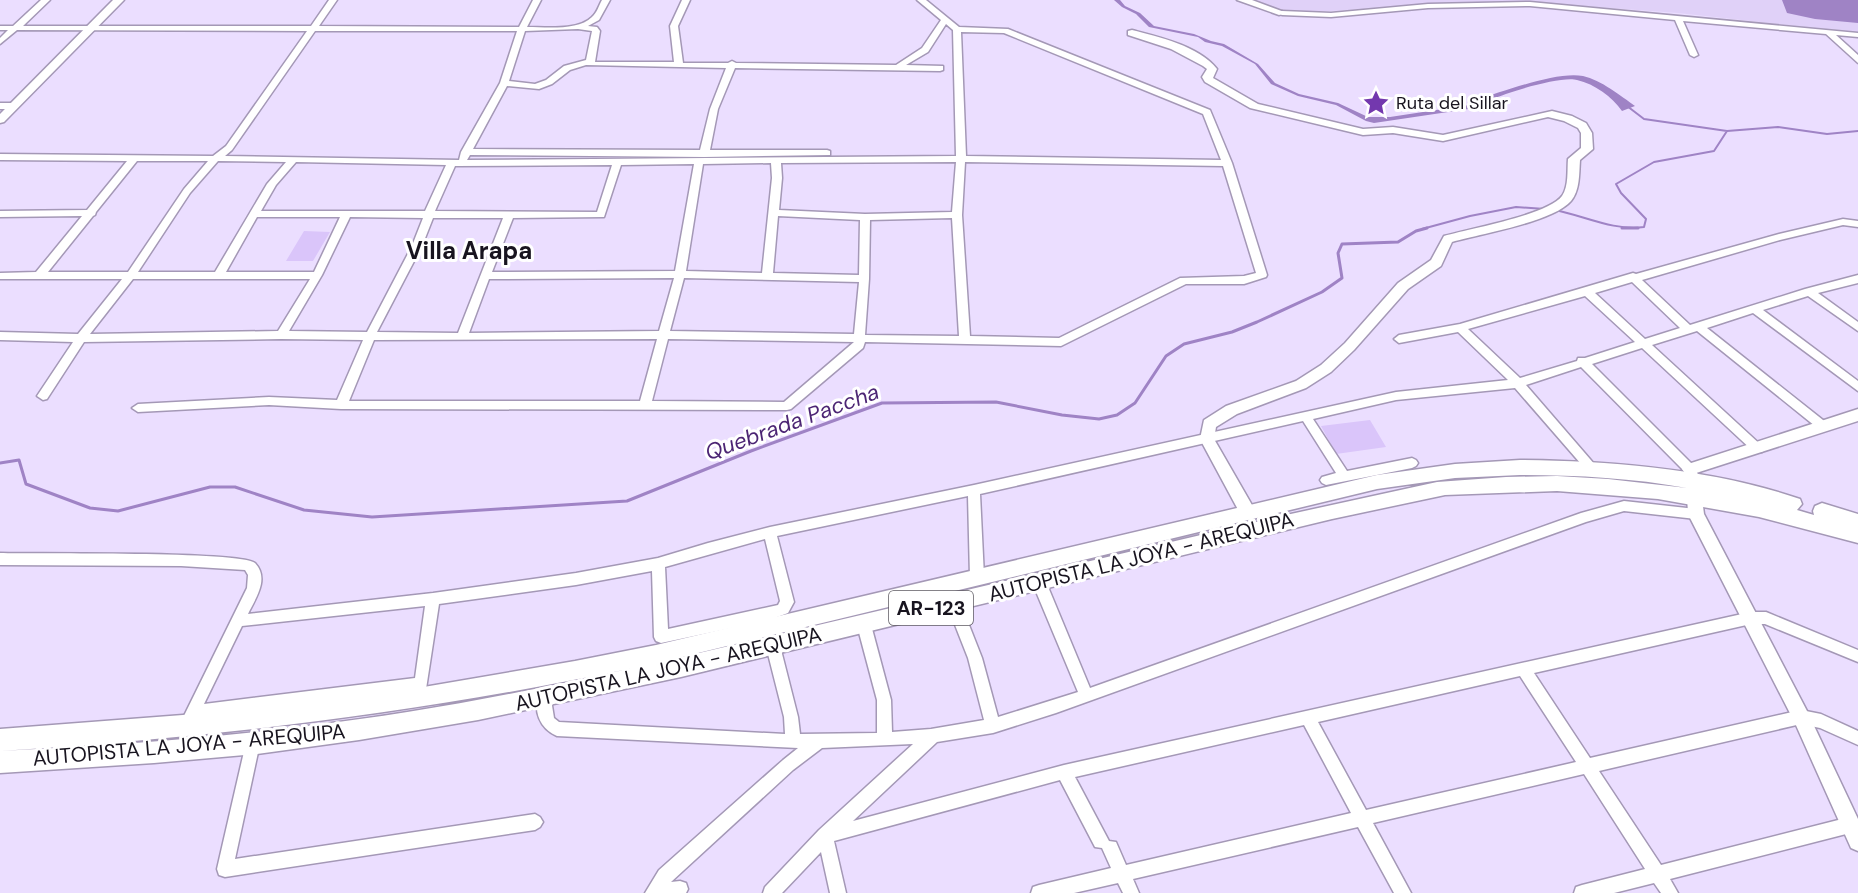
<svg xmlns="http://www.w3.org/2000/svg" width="1858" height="893" font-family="'DM Sans',sans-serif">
<rect width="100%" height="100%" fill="#ebdeff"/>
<path fill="#e0d1f8" d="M1248 0H1858V33L1678 13 1529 2 1308 12 1272 9Z"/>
<path fill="#dac5fa" d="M304 231 330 232 313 261H286Z
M1370 420 1386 447 1336 454 1321 426Z"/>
<path fill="#9f83c5" d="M1114 0H1120L1125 6 1140 13 1154 26 1194 34 1211 41 1224 44 1258 64 1275 83 1299 94 1338 103 1368 117H1390L1469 105 1475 100C1503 92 1556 71 1583 76 1601 80 1621 96 1635 106L1622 111C1612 97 1595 84 1577 80 1560 75 1489 97 1475 108L1374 123 1366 121 1336 105 1298 96 1271 84 1255 64 1222 46 1205 42 1198 37 1149 27 1136 14 1122 7Z
M1782 0H1858V23L1815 19 1787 13Z"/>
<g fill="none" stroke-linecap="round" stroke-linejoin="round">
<path stroke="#9f83c5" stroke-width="2" d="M1627 106 1644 119 1727 131 1778 127 1827 134 1858 131
M1555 210C1585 216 1613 231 1644 227L1646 219 1621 193 1616 184 1654 162 1714 151 1727 131
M1422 229 1470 216 1516 207 1545 209"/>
<path stroke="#9f83c5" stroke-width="3" d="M1622 228H1638
M0 463 19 460 26 484 90 508 118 511 210 487H235L304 510 372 517 627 501 751 451 882 403 996 402 1062 415 1099 419 1117 415 1135 403 1166 356 1184 344 1232 332 1257 322 1322 292 1342 278 1338 253 1342 244 1398 242 1416 231 1427 228"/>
<g stroke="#a498b6" stroke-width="3">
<path id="minor" d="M41 0H50L23 26H311L329 0H337L319 26 519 27 533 0H541L527 27C546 27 578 31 592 17 597 13 599 5 602 0H610L599 20 588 26 597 27 600 31 595 62H674L670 26 682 0H690L678 26 683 63H728L732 61 736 63 896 65 922 48 941 20 917 0H926L959 27 1008 29 1210 110 1232 163 1267 275 1266 277 1244 284H1186L1061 346 865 342 863 348 791 409 787 410 341 409 269 405 138 412 132 408 138 404 269 397 337 400 363 340 281 339 84 342 47 399 43 400 37 396 73 342 0 340V332L78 334 122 279H0V273L36 272 82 216 0 217V211L87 210 127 161 0 160V154L213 156 226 146 307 31 17 30 0 44V38L8 30H0V26H13ZM946 24 953 30 956 156 467 160 470 155 704 157 830 155V151L827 150H710L718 109 735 68 940 71 943 70V66L906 65 928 52ZM578 29 592 31 586 60 564 66 546 80 535 84 509 81 525 31ZM315 31H517L500 83 461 152 459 160 225 156 232 150ZM961 32 1004 33 1203 114 1221 160 966 156ZM586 65 726 68 710 109 700 150 473 149 507 86 539 89 552 84 570 70ZM137 161H208L184 189 128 272H48L93 216 95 215 96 212ZM218 161 286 162 267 184 215 272H138L190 193ZM296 162 446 165 425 211H261L276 185ZM956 162 952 212 865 214 779 210 782 178 781 163ZM965 162 1223 166 1256 273 1244 276 1180 278 1059 338 970 336 962 215ZM771 163 772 178 762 273 686 271 703 164ZM694 164 675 271 492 272 513 218 604 217 621 165ZM612 165 597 212 435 211 455 166ZM778 216 860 220 859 275 773 273ZM257 217H340L314 272H226ZM350 217 423 218 412 246 367 332 289 331 322 275ZM433 218H503L458 333 377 332 422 246ZM952 218 959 336 865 335 869 279 870 220ZM674 278 659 331 469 333 489 279ZM684 278 859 282 854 334 670 331ZM133 279H310L278 331 90 334ZM657 339 640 401H349L374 340ZM668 339 854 342 784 402 652 401Z
M1530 2 1858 33V37L1836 35 1858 55V63L1826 34 1683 21 1698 55 1694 57 1690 55 1675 20 1530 6 1428 8 1331 17 1282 15 1278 13 1282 11 1331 13 1428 4Z
M0 103H14L18 106 14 109H0Z
M1843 219 1858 221V227L1843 225 1780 240 1642 280 1690 325 1805 289 1858 275V283L1818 293 1858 322V331L1808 296 1763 310 1858 381V391L1753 313 1707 328 1828 424 1830 427 1828 430H1820L1697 331 1652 345 1762 446 1764 449 1762 452H1754L1642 348 1592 364 1694 466 1700 479 1698 482H1690L1685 472 1581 367 1526 385 1596 466 1598 469 1596 472H1588L1515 388 1396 400 1313 419 1347 471 1412 458 1416 460 1418 463 1416 466 1412 468 1326 485 1322 483 1320 480 1322 477 1336 473 1303 421 980 494 984 577 982 581 977 583 972 581 970 577 968 496 777 536 794 602 788 613 777 617 776 627 771 629 766 627 764 621 661 643 656 641 654 637 652 571 576 585 439 604 426 689 197 718 190 733 185 735 180 733 178 728 247 588 248 575 245 570 181 566 0 565V553C32 554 243 551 255 563 270 579 255 599 248 614L433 593 576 573 658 558 708 543 770 527 974 485 1396 392 1508 380 1458 332 1399 343 1394 339 1399 335 1460 324 1633 273 1636 274 1779 234ZM1632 282 1680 328 1645 339 1595 293ZM1585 296 1635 342 1585 358H1578L1577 361 1520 378 1468 329ZM765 539 780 601 778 605 668 629 665 567ZM425 606 415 678 204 704 242 626Z
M1624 501 1696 509 1700 510 1702 514 1700 518 1696 519 1624 511 1586 522 1056 713 993 733 937 742 853 821 1064 765 1751 612H1766L1858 650V662L1765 624H1751L1534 673 1590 758 1801 710 1821 714 1858 731V745L1820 728 1801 724 1599 771 1661 865 1850 817 1858 820V836L1850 833 1670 879 1678 893H1661L1654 883 1614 893H1574L1576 887 1582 885 1645 869 1584 774 1373 823 1411 893H1394L1358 827 1133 879 1139 893H1123L1118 883 1074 893H1031L1033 887 1039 885 1111 868 1102 848 1095 847 1060 780 834 841 846 893H830L821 852 782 893H763L765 887 819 830 913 744 822 748 793 770 671 882 680 881 686 883 688 889 686 893H645L659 870 783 760 798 748 557 736C540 729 532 710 540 693L545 691 550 693 554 718 559 722 785 734 784 717 766 646 768 642 773 640 778 642 780 646 798 717 800 734 877 733V700L857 625 859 621 864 619 869 621 871 625 891 700 892 732 931 729 984 720 968 658 946 602 948 598 953 596 958 598 960 602 982 658 998 717 1078 692 1032 582 1034 578 1039 576 1044 578 1046 582 1090 688 1581 513ZM1520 676 1576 762 1366 810 1318 722ZM1304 725 1351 813 1126 865 1116 842 1109 841 1075 777Z
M253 736 258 738 260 743 235 859 535 814 540 817 543 822 540 827 535 830 225 877 219 875 217 869 246 743 248 738Z"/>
</g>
<g stroke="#a498b6" stroke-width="3">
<path id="tertiary" d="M113 0H124L4 122 0 123V114Z
M1237 0H1252L1287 13 1279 15Z
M1132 30C1159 37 1199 46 1217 69L1213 78 1258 104 1363 129 1393 127 1443 135 1552 111 1572 116 1586 123 1592 133 1593 149 1580 160C1579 174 1580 190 1571 201 1553 222 1480 234 1452 242L1441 266 1408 289 1354 350 1331 372 1306 388 1237 414 1216 427 1214 439 1256 512 1254 517 1248 518 1242 517 1200 439 1204 420 1226 406 1296 381 1321 365 1345 343 1398 283 1431 260 1444 236C1468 229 1548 215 1562 196 1569 186 1567 170 1568 159L1581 148V133L1578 128 1564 121 1548 117 1443 141 1393 133 1363 135 1250 108 1205 82 1202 77 1207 69 1203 66 1171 49 1128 35V31Z
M1858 409V421L1690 475 1685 473 1682 469 1685 465Z
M1695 489 1701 491 1704 514 1807 711 1858 819V851L1851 848 1795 723 1688 514 1687 495 1689 491Z"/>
</g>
<g stroke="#a498b6" stroke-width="3">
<path id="primary" d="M1520 460C1612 461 1713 469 1800 499L1802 504 1797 510 1814 515 1813 511 1815 506 1822 503 1858 514V543L1759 517 1658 499 1557 491 1445 495 1332 519 681 677 478 720 359 740 257 754 154 763 0 773V751C103 746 205 739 307 726 417 713 526 692 633 668 424 712 213 738 0 751V729L248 710 412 689 575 661 656 645 1377 475 1455 464ZM1520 475C1576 475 1632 478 1687 488L1608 479 1557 476 1506 477 1437 482 1277 517 665 661 1377 489 1455 478Z"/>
</g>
<use href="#minor" fill="#fff" fill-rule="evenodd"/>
<use href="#tertiary" fill="#fff" fill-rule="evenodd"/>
<use href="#primary" fill="#fff" fill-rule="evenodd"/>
</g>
<defs>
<g id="sight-bare" transform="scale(2.07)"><path d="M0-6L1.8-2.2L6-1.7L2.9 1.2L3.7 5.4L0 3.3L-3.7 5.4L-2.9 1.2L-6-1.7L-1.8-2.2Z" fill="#7338ae" stroke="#fff" stroke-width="2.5" paint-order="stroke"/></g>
</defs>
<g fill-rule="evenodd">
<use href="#sight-bare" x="1376" y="103"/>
</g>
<g text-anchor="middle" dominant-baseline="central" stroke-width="6" stroke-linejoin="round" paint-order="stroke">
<g font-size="18" fill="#18141f" stroke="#fff" text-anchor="start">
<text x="1396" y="103">Ruta del Sillar</text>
</g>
<rect fill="#fff" stroke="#5d5a62" stroke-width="1.5" x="889" y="591" width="84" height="34" rx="4.5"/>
<g font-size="20" font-weight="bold" fill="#18141f">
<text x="931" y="608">AR-123</text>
</g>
<g font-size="21" fill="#18141f" stroke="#fff">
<text transform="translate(1141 557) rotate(-14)">AUTOPISTA LA JOYA - AREQUIPA</text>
<text transform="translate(668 669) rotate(-13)">AUTOPISTA LA JOYA - AREQUIPA</text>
<text transform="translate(189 745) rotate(-5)">AUTOPISTA LA JOYA - AREQUIPA</text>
</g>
<g font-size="22" font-style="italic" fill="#4c2574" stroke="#fff">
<text transform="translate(792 422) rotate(-20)">Quebrada Paccha</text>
</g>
<g font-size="24" font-weight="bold" fill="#18141f" stroke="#fff">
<text x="469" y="250">Villa Arapa</text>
</g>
</g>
</svg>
